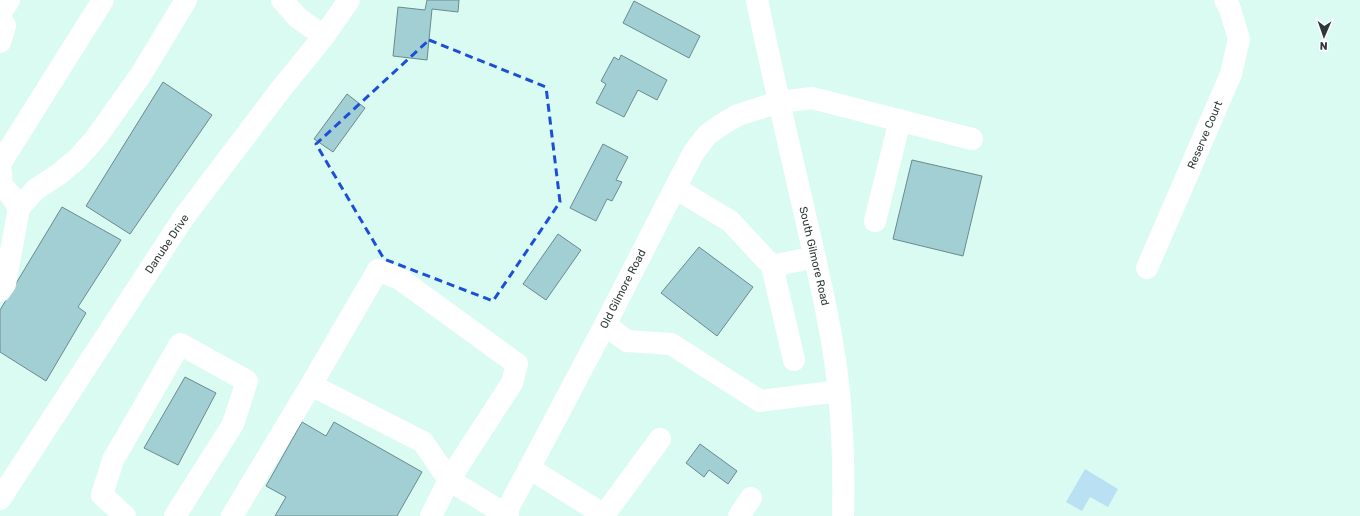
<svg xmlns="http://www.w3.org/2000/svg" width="1360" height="516" font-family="Rubik,sans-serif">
<rect width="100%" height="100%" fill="#dafbf2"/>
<path fill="#bae1f3" d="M1085 469 1118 489 1108 507 1090 497 1082 511 1066 502Z"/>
<path fill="#a2cfd3" stroke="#6b8a8d" d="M427 0H459L458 12 432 9 427 60 393 56 398 7 425 10Z
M634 1 700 36 689 58 623 23Z
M621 55 667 80 657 100 638 90 624 117 596 103 606 84 601 81 614 57 619 60Z
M163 82 212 115 130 234 86 206Z
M347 94 365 108 333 152 314 139Z
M603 144 628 157 616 180 622 182 612 201 607 199 596 221 570 208Z
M912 160 982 176 963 256 893 239Z
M62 207 121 240 78 307 86 313 46 381 0 352V310Z
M558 234 581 250 546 300 523 284Z
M699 247 753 287 717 336 661 293Z
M185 377 216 393 178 465 144 448Z
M302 422 326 436 334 422 422 472 397 516H275L286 497 266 486Z
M700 444 737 471 728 484 709 470 704 477 686 463Z"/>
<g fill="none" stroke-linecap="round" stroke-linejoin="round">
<path stroke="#fff" stroke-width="22" d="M282 0 298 18 324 36
M0 42 5 26 0 14 9 0
M0 164 103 0
M0 166 2 185 12 197 19 208
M675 188 730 221 772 266 794 360
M875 221 900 120
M772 266 815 257
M1147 268 1231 74 1239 39 1229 6 1225 0
M0 291 5 284 19 208 35 190 59 174 77 159 95 139 140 76 186 0
M605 325 627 341 671 344 760 401 839 391
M311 385 423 442 449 480 508 516
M529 468 606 516
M0 499 184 217 281 89 324 36 349 0
M604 515 660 439
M125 516 102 495 113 460 180 344 247 381 233 424 175 516
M232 516 311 385 378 270 400 279 517 364 512 383 449 480 431 516
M504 516 605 325 675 188 694 152 707 135 721 125 738 115 779 102 812 98 972 139
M739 516 751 498"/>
<path stroke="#fff" stroke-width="22" d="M757 0C772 73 789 146 806 219 819 276 833 333 839 392 843 433 844 475 843 516"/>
</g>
<path fill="none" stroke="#1d4ed8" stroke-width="3" stroke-dasharray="8 5" stroke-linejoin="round" d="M429 40 546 87 560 202 493 301 384 259 316 144Z"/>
<g text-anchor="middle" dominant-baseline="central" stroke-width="3" stroke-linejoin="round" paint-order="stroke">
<g font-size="11" fill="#2d3936" stroke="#fff">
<text transform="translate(1205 135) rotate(-67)">Reserve Court</text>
<text transform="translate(167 244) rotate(-56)">Danube Drive</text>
<text transform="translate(814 256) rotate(77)">South Gilmore Road</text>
<text transform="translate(623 289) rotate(-63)">Old Gilmore Road</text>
</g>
</g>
<g transform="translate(1324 36) rotate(182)" stroke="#ffffff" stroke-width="3" paint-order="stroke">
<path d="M0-3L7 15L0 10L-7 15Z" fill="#2d3936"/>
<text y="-6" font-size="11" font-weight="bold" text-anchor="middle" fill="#2d3936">N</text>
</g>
</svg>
